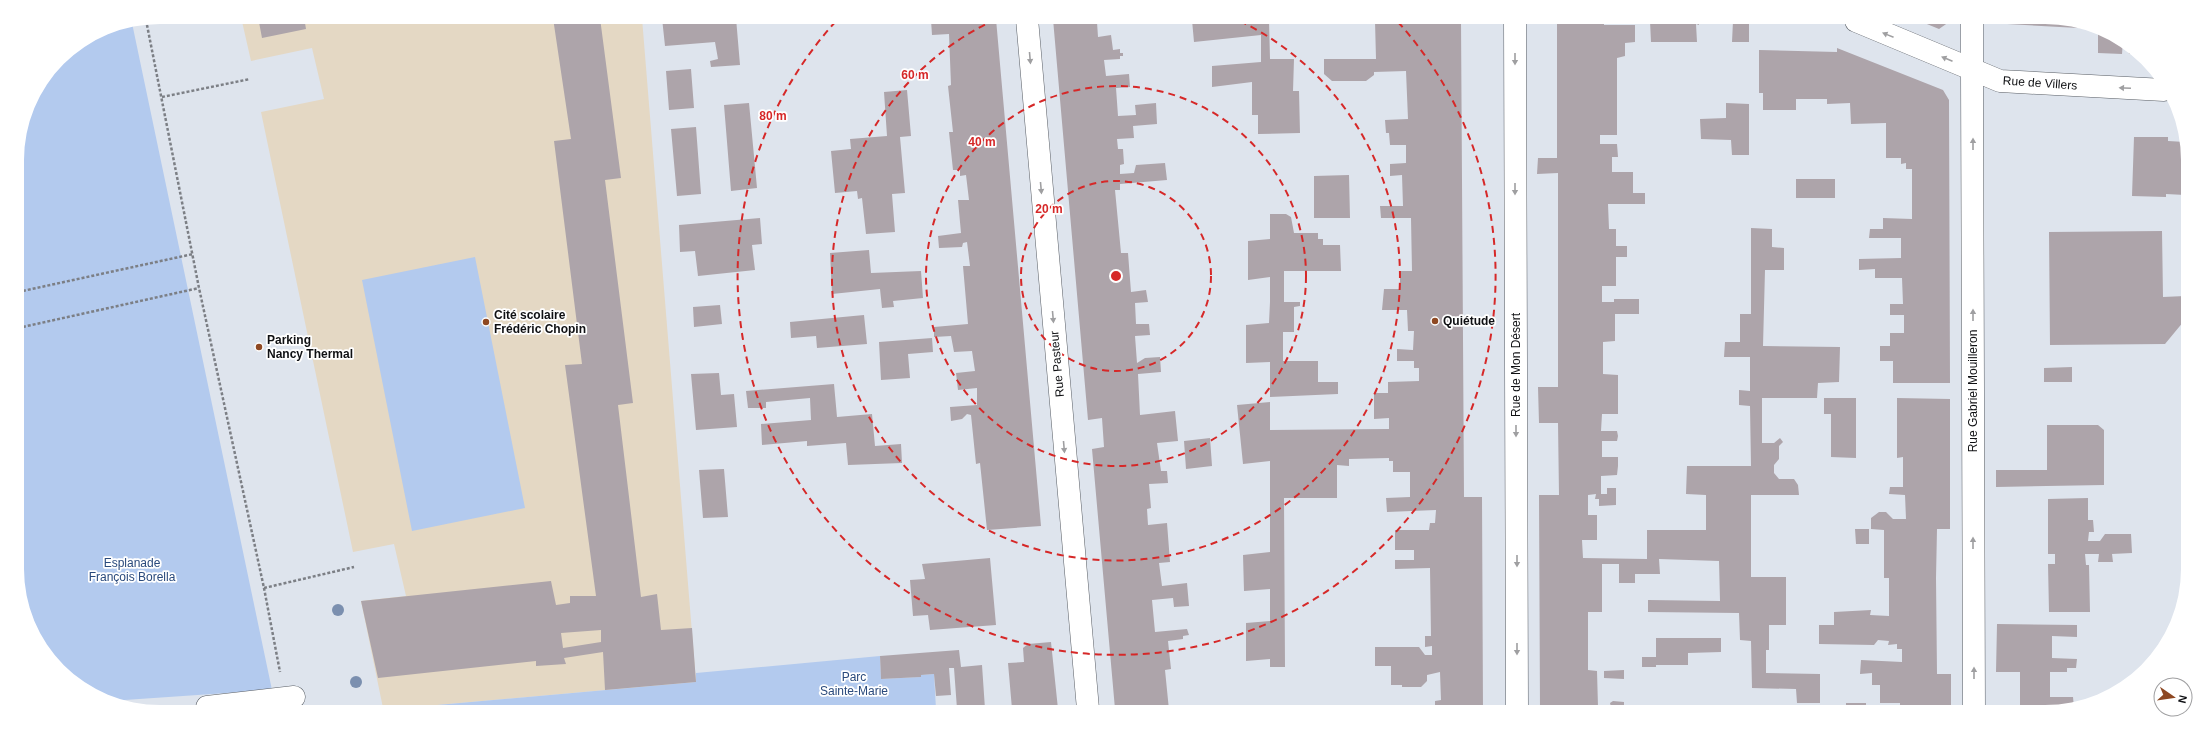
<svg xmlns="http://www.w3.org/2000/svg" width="2205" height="729" font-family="Helvetica,sans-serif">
<rect width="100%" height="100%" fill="#dee4ed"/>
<path fill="#e4d8c4" d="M241 17 642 18 696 682 404 708H383L361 601 406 596 394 544 353 552 261 112 324 99 312 48 251 61Z"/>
<path fill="#b3caee" d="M132 23 272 690 110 701 81 688 53 663 20 597 17 151 28 105 59 59 106 28Z
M475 257 525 508 412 531 362 280Z
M880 656 881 679 921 677V675L934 674 936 709 404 708 696 682V673Z"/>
<path fill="#ada4aa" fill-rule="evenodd" d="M258 17H304L306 29 262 38Z
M553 18H600L621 178 605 180 633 403 618 405 641 597 657 594 661 630 692 628 696 682 605 690 603 652 564 658 566 664 536 666V661L378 678 361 601 551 581 556 605 570 603V596H596L565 365 582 364 554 141 571 139ZM601 630V642L563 648 561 633Z
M662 18H736L740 65 711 67 710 61 718 59 715 42 665 46Z
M940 19H996L1041 526 987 530 980 463 976 464 971 415 967 414 962 419 951 421 950 407 977 405V388L958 390 956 373 975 371 972 351 954 352 951 336 934 337V327L968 324 963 266H970L967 242 963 243 962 247 939 248 938 236 961 233 958 200H969L966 175 960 176V170H953L949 132H953L948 86 951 85 949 34 932 35 931 20Z
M1053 19H1100V22H1097L1098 37 1111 35 1113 50 1120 49V53H1123V56H1120V59L1104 60 1106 76 1129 74 1130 87 1116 88 1118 116 1136 115 1135 105 1156 103 1157 124 1133 126 1134 138 1117 139 1118 149H1123L1124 164 1120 165V174L1134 173 1136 165 1165 163 1167 180 1120 184V190H1115L1121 253H1128L1131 292 1146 290 1148 302 1135 303 1136 324H1149L1150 335 1135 336 1137 363 1145 358 1160 357 1161 372 1138 374 1140 415 1175 411 1178 441 1157 443 1161 471H1167L1168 483 1149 484 1151 508 1147 509 1148 525 1167 523 1170 562 1159 563 1162 586 1187 583 1189 606 1174 607 1173 598 1152 600 1155 632 1187 629 1189 635 1183 636V639L1168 641 1171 669 1165 670 1169 710 1115 709 1092 449 1104 447 1102 418 1088 420Z
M1192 20H1269L1270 59H1294L1293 91H1299L1300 133 1258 134V115H1252V82L1212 87V66L1261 62V35L1194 42Z
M1461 20 1464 497H1482L1483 710H1429V707H1435V701L1441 700 1440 672 1427 675V681L1421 687H1402V685H1391V666H1375V647H1419L1425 655H1432V646L1425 647V636H1431L1430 568 1395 569V560H1414V550H1395V530H1429L1430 523H1435L1436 510 1387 512 1386 498 1410 497V472H1393V461H1389V458L1349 459V466L1337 465V498H1284L1285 667H1270V659L1246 661V623L1270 621V589L1244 591 1243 555 1270 552V461L1243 464 1237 405 1270 402V430L1389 429V418L1374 419V393H1388V382L1419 381V368H1414V361H1397V349L1413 350 1414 331H1408L1407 310H1382L1384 289H1400V271H1412L1411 218H1381L1380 206H1403L1402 175 1390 176V164L1406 163V145H1390L1389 133H1386L1385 120 1408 119 1406 71 1374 72V75L1366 81H1332L1324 74V59H1376L1375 21Z
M1557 21H1604V25H1635V42L1625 43V56L1617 58V135H1600V144H1617L1618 157H1612V172H1633V193H1645V204H1608L1609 229H1616V246H1627V257H1616V286H1602V302H1614V299H1639V314H1615V341L1603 342V374L1618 375V414H1602L1601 431H1617L1618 436 1617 441H1602V457H1618V466L1617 475 1601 476V494H1607V488H1616V505L1599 506V499H1595L1596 494 1588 495V515H1597V540H1582L1583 558 1647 559V530H1706V495L1686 494 1687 466H1751L1750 406 1739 405V390L1750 391V357H1724L1725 342H1740V314H1751V228L1772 229V247L1784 248V270H1765L1763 346 1840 347 1839 382 1818 383 1817 398H1762V443H1774L1780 438 1783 442 1779 446V459L1774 465V473L1779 479H1794L1798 485 1799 495H1751V577H1786V625H1769V650H1766V673L1820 674V703H1797L1796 689 1752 688 1751 641 1740 640 1739 613 1648 612V600L1720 601 1719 561 1659 559 1660 574H1635V583H1619V564H1602V612H1588V670L1597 671 1598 707H1611L1610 703 1613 701 1624 702V711L1540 710 1539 495H1559L1558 423H1539L1538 387H1558V173L1537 174 1538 158H1557Z
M1650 21H1699V25L1696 24 1697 42H1651Z
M1733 21H1749V42H1732Z
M1922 22H1949L1939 29Z
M2007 22H2082L2097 29 2007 24Z
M2098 29 2123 40 2122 54 2098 53Z
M2128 45 2137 52 2140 54H2129Z
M1837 48 1943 90 1949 100 1950 383H1893V361H1880V346H1890V333H1904V315H1890V304H1903L1902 278H1875V269L1859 270V259L1901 258V238H1869L1870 229H1883V218L1912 219V169H1906V163L1901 164V158H1886V123L1851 124 1850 103 1827 104V99H1796V110H1763V93H1759V50L1837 52Z
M691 69 694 108 669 110 666 71Z
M907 90 911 136 900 137 905 193 892 194 895 232 866 234 862 198 858 199 857 191 835 193 831 151 851 149 850 139 887 136 884 92Z
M749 103 757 188 731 191 724 105Z
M1726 103 1749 104V155H1732L1731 140 1701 139 1700 119 1726 118Z
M696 127 701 194 677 196 671 129Z
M2134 137H2168V141L2185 142V195L2166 194V197L2132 196Z
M1349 175 1350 218H1314V176Z
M1796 179H1835V198H1796Z
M1270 214H1286L1291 217 1294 233H1318V239H1323V245H1340L1341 271H1284V302H1300V306L1294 307V332H1283V361H1318V382H1338V394L1270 397V362L1246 363V325L1269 323 1270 302V277L1248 280V241L1270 239Z
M760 218 762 244 752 245 755 270 698 276 695 251 680 252 679 225Z
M2162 231 2163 297 2185 296 2184 321 2165 344 2050 345 2049 232Z
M869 250 871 273 921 271 923 298 893 301 894 307 882 308 880 289 832 294 830 253Z
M720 305 722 324 694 327 693 307Z
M864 315 867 344 817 348 816 336 791 338 790 322Z
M932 338 933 352 908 354 910 378 881 380 879 342Z
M2072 367V382H2044V368Z
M719 373 721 395 734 394 737 427 696 430 691 374Z
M834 384 837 417 872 414 875 446 901 444 902 463 848 465 846 443 807 446V441L762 445 761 424 811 420 810 398 766 402V408H748L746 391Z
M1824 398H1856V458L1831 457V414H1824Z
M1897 398 1950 399V529H1937L1936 578 1937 674H1951V711H1893V708H1900V703H1880V685H1872V673L1860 674 1861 660 1902 662V649H1897V644L1888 645 1889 641 1878 640 1874 645 1819 644V625H1834V612L1871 610 1870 615 1889 616V578H1884V530L1871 529V518L1879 512H1886L1893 519H1906L1905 495 1889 494 1890 487H1903V457L1897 458Z
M2047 425H2098L2104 430V485L1996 487V470H2047Z
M1210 438 1212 466 1186 469 1184 441Z
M724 469 728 517 703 518 699 470Z
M2088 498V520H2093L2094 532H2089L2088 541H2100L2105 534H2131L2132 553 2112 554 2113 562H2098L2099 554H2085L2086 565H2089L2090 612H2049L2048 564H2055V554H2048V499Z
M1855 529H1869V544H1856Z
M990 558 996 625 930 630 928 615 913 616 910 580 925 579 922 564Z
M1997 624 2077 625V637L2052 636V658L2077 659 2076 668H2067V672H2050V697H2073L2074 708 2054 712H2020V672H1996Z
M1656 638H1721V652L1688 653V665H1656V667H1642V657H1656Z
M1051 642 1058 709H1012L1008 663 1024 662 1023 648 1028 644Z
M959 650 961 667 982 665 985 709H957L954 668H949L951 695 936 696 934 674 921 675V677L881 679 880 656Z
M1624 670V679L1604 678V671Z
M1846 703H1866V711H1846Z"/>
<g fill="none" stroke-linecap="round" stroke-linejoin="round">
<g stroke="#585d64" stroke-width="23">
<path id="pedestrian" d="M207 707 294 697"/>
</g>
<g stroke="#585d64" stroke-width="23">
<path id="minor" d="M1027 19 1088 709
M1972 22V71"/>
</g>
<g stroke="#585d64" stroke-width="23">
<path id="tertiary" d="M1972 71 1974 712"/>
</g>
<g stroke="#585d64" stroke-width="23">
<path id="secondary" d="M1515 20 1517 710
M1856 21 2000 81 2164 90"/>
</g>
<path stroke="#7c7f85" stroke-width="2.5" stroke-dasharray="3 2" stroke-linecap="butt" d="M146 20 199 288 264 588 280 672
M162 97 250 79
M18 292 193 254
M18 328 199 288
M264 588 354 567"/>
<use href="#pedestrian" stroke="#fff" stroke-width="22"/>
<use href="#minor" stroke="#fff" stroke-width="22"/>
<use href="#tertiary" stroke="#fff" stroke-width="22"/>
<use href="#secondary" stroke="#fff" stroke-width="22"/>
</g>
<g fill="#7b8faf">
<circle cx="338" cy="610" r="6"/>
<circle cx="356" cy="682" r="6"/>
</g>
<defs><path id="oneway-solid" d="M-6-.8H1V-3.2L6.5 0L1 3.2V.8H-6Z"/></defs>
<g fill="#9f9fa1">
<use href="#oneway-solid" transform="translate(1888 35) rotate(-158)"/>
<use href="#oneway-solid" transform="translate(1030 58) rotate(85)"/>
<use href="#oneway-solid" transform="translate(1515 59) rotate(90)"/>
<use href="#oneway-solid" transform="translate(1947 59) rotate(-157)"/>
<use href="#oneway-solid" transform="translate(2125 88) rotate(-177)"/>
<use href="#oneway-solid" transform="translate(1973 144) rotate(-90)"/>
<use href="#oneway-solid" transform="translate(1041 188) rotate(85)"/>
<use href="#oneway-solid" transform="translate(1515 189) rotate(90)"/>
<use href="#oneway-solid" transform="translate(1973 315) rotate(-90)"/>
<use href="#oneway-solid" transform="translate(1053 317) rotate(85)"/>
<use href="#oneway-solid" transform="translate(1516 431) rotate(90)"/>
<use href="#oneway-solid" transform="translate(1064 447) rotate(85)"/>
<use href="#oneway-solid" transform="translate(1973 543) rotate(-90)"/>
<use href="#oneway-solid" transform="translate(1517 561) rotate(90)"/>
<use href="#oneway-solid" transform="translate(1517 649) rotate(90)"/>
<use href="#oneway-solid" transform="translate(1974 673) rotate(-90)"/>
</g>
<g fill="none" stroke="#d62828" stroke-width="2" stroke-dasharray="7 5">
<circle cx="1116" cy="276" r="95"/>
<circle cx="1116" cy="276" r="190"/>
<path d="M1240 21A284 284 0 1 1 994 20"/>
<path d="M1398 22A379 379 0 1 1 837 20"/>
</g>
<g fill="#8e4822" stroke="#fff" stroke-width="1.5">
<circle cx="1435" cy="321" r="4"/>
<circle cx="486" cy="322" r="4"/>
<circle cx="259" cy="347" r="4"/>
</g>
<g text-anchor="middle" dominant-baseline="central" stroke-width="3.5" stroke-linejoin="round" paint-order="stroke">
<g font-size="12" fill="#0f1013" stroke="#fff">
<text transform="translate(2040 83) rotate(4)">Rue de Villers</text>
<text transform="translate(1057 364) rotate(-95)">Rue Pasteur</text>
<text transform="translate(1516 365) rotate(-90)">Rue de Mon Désert</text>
<text transform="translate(1973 391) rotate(-90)">Rue Gabriel Mouilleron</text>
</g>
<g font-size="12" font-weight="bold" fill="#0f1013" stroke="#fff" text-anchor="start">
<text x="494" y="315">Cité scolaire<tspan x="494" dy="14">Frédéric Chopin</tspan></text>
<text x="1443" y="321">Quiétude</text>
<text x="267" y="340">Parking<tspan x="267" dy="14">Nancy Thermal</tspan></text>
</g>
<g font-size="12" fill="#2a4a7c" stroke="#fff">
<text x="132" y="563">Esplanade<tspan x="132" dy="14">François Borella</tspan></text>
<text x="854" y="677">Parc<tspan x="854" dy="14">Sainte-Marie</tspan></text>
</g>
</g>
<path d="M0 0H2205V729H0ZM160 24H2045A136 136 0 0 1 2181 160V569A136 136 0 0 1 2045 705H160A136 136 0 0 1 24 569V160A136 136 0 0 1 160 24Z" fill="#fff" fill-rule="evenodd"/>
<circle cx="1116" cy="276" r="6" fill="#d62828" stroke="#fff" stroke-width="2"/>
<g font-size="12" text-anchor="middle" font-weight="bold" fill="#d62828" stroke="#fff" stroke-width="3.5" stroke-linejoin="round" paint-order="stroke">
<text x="915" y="79">60 m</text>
<text x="773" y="120">80 m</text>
<text x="982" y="146">40 m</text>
<text x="1049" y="213">20 m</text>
</g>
<g transform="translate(2173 697) rotate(103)"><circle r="19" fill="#ffffff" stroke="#9f9fa1"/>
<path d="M0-3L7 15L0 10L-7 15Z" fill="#8e4822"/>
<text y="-6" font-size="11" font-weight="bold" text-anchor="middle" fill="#0f1013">N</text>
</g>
</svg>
